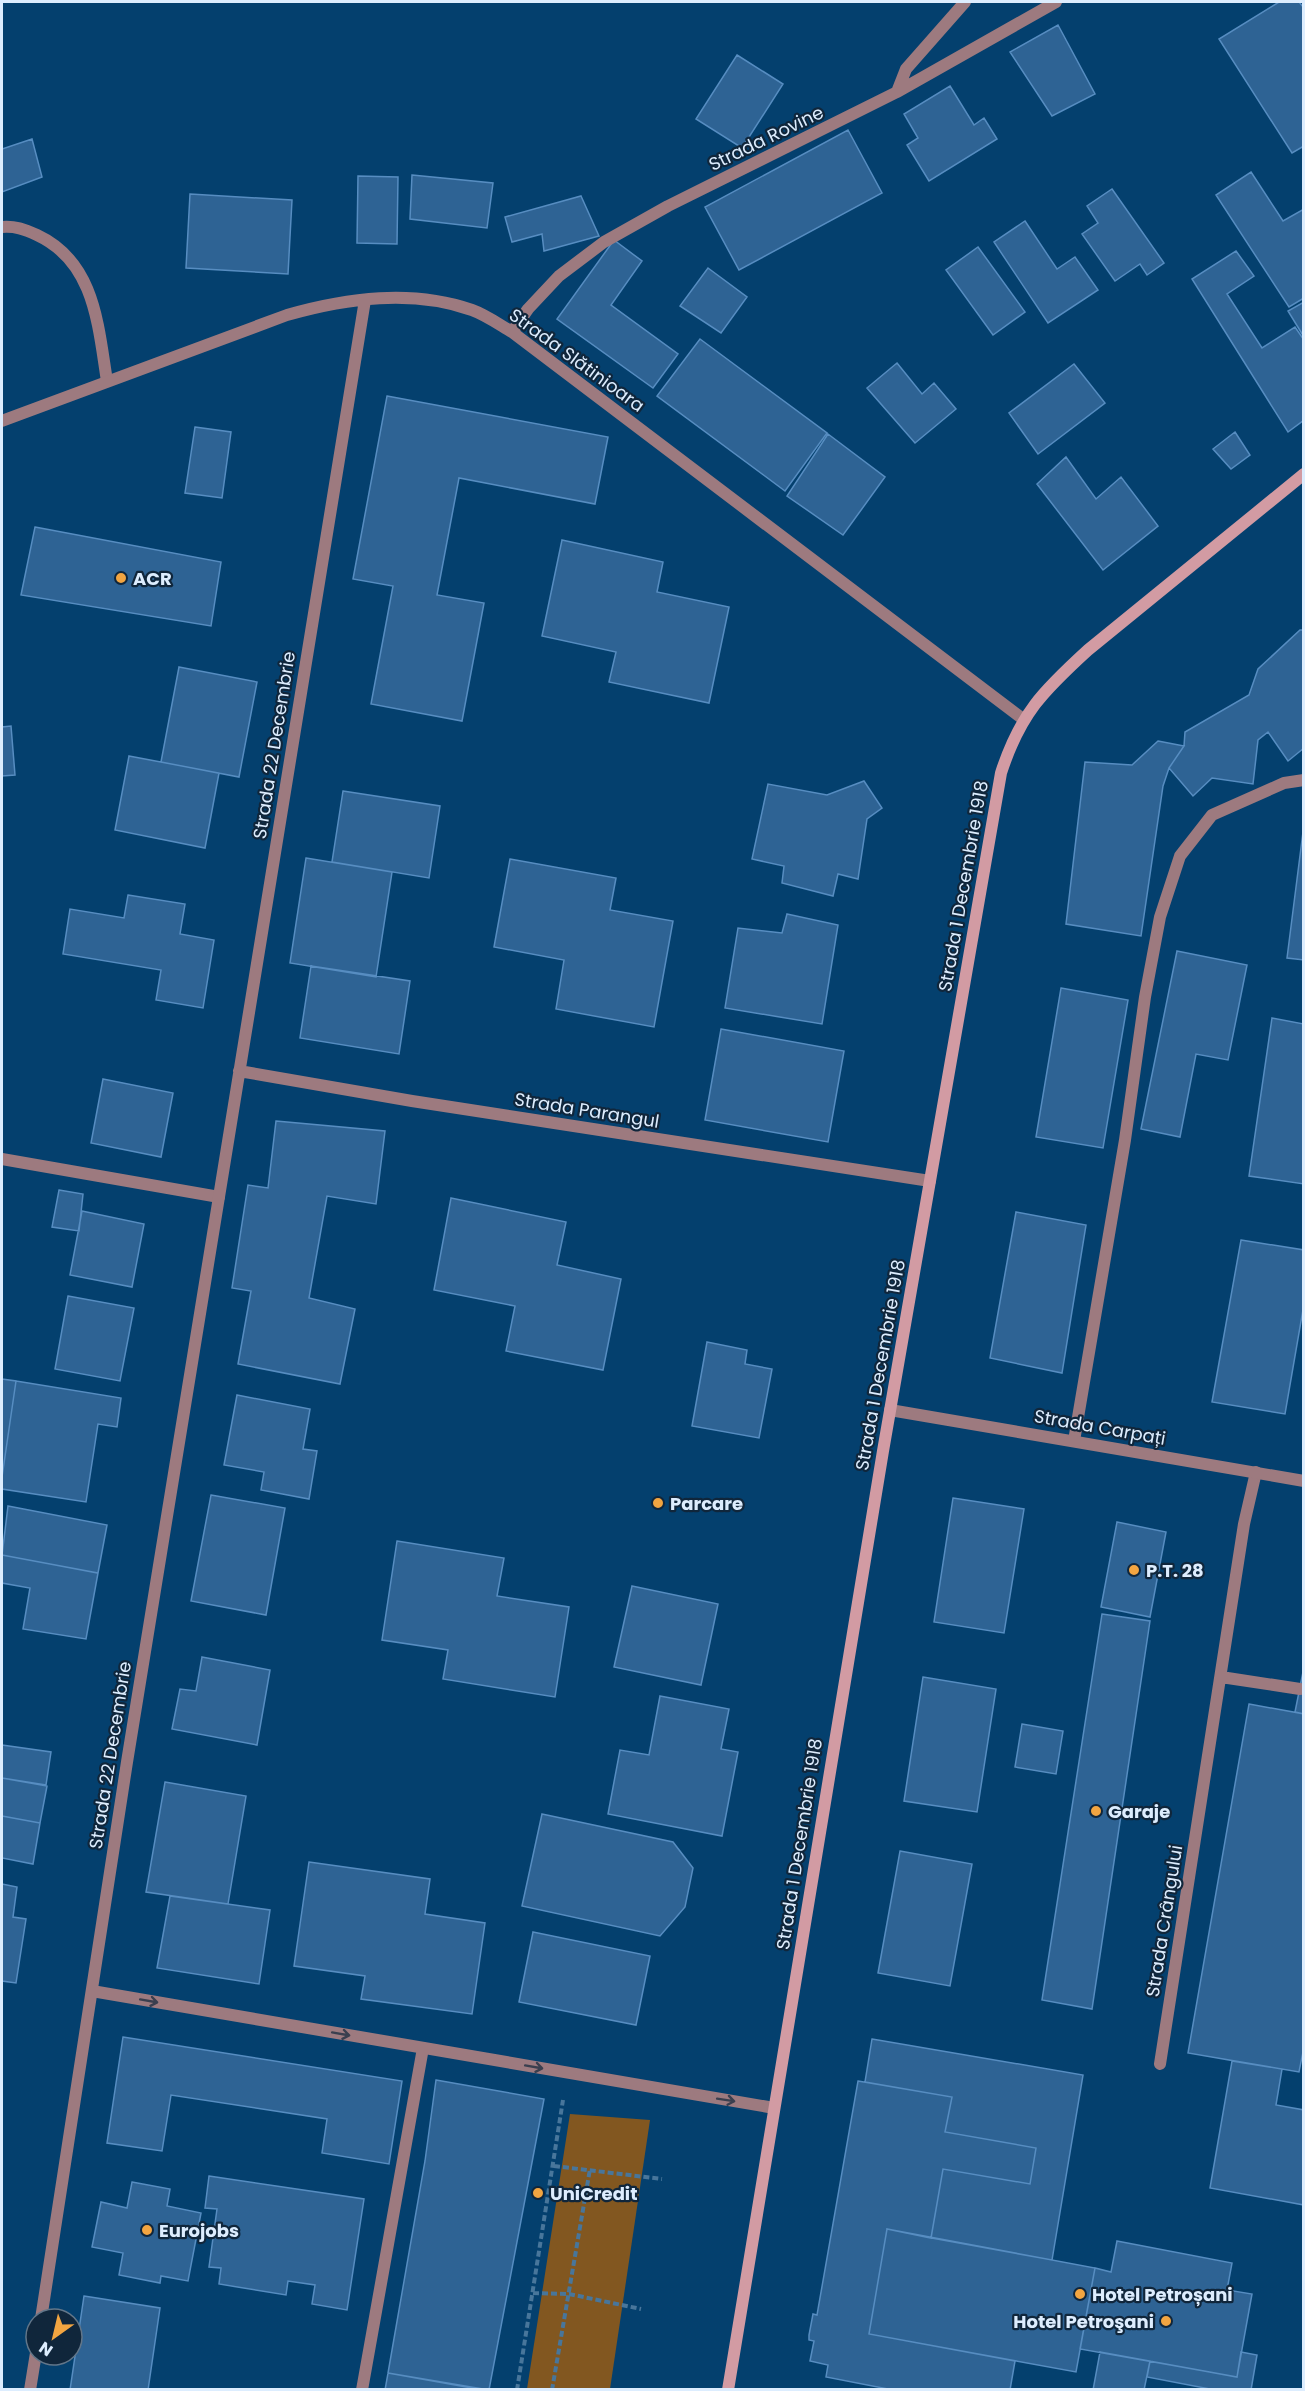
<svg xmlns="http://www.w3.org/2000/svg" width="1305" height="2391" font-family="Poppins,sans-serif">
<rect width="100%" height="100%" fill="#04406e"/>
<path fill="#825720" d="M570 2114 650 2120 610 2389H527Z"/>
<path fill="#2e6394" stroke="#578dc1" stroke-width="1.5" d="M1279 2H1299L1304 8V146L1292 153 1219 39Z
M1058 25 1095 94 1052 116 1010 52Z
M737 55 783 84 742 148 696 119Z
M950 86 974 125 984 118 997 139 929 181 907 145 918 138 904 114Z
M848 130 882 193 739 270 705 207Z
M32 139 42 177 2 192V149Z
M1251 172 1283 221 1304 209V298L1289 307 1216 195Z
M412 175 493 183 487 228 410 219Z
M358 176 398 177 397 244 357 243Z
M1112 189 1164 263 1147 275 1140 264 1115 281 1082 234 1098 223 1087 206Z
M190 194 292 200 288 274 186 268Z
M581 196 599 236 544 251 542 234 512 242 505 217Z
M1025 221 1057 269 1075 257 1098 290 1048 323 994 242Z
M614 240 642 261 611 305 678 354 653 388 557 319Z
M978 247 1025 312 993 335 946 270Z
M1236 251 1254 276 1227 294 1262 348 1295 327 1304 340V420L1288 432 1192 279Z
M708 268 747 297 721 333 680 306Z
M1304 302V337L1288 311Z
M700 339 827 433 785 491 657 396Z
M897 363 922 394 934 383 956 409 915 443 867 388Z
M1074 364 1105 403 1038 454 1009 413Z
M387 396 608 437 595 504 459 478 437 595 484 603 462 721 371 704 393 586 353 579Z
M195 427 231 432 222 498 185 493Z
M1235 432 1250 455 1231 469 1213 449Z
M828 434 885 477 843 535 787 496Z
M1066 457 1096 499 1121 477 1158 526 1103 570 1037 484Z
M35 527 221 562 211 626 21 595Z
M562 540 663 562 657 592 729 607 709 703 609 682 616 652 542 636Z
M1300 630H1304V748L1288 761 1268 732 1258 740 1253 784 1212 778 1193 796 1169 768 1184 746 1185 732 1249 695 1258 669Z
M179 667 257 682 239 777 161 762Z
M11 726 15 775 2 776V727Z
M1158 741 1184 746 1169 768 1163 786 1141 936 1066 924 1085 762 1132 765Z
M129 756 219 773 205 848 115 830Z
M864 781 882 808 867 819 858 879 838 874 833 896 782 883 784 866 752 859 768 784 827 795Z
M343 791 440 806 429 878 332 862Z
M1304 824V960L1287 958Z
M306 858 392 872 376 977 290 963Z
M510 859 616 878 610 910 673 921 654 1027 556 1009 564 960 494 947Z
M128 895 185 904 180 934 214 940 203 1008 156 1000 161 970 63 954 70 909 124 918Z
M787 914 838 925 822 1024 725 1008 738 928 782 933Z
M1177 951 1247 965 1228 1060 1196 1054 1180 1137 1141 1129Z
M311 966 410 981 399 1054 300 1038Z
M1061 988 1128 1000 1103 1148 1036 1137Z
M1272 1018 1304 1024V1184L1249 1176Z
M721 1029 844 1051 828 1142 705 1120Z
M103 1079 173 1093 161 1157 91 1143Z
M276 1121 385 1131 376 1204 327 1196 309 1298 355 1309 340 1384 238 1364 251 1291 232 1288 248 1185 268 1188Z
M59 1190 83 1194 79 1231 52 1227Z
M451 1198 566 1222 557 1265 621 1279 603 1370 506 1351 515 1306 434 1290Z
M82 1211 144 1224 132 1287 70 1275Z
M1016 1212 1086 1225 1062 1373 990 1358Z
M1241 1240 1304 1250V1304L1285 1414 1212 1402Z
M68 1296 134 1308 120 1381 55 1369Z
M707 1342 747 1350 745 1364 772 1369 759 1438 692 1426Z
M2 1379 16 1381 2 1477Z
M16 1381 121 1398 117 1427 98 1424 86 1502 2 1489V1477Z
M237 1395 310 1409 303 1449 317 1451 309 1499 261 1490 264 1472 224 1465Z
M211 1495 285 1508 266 1615 191 1601Z
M953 1498 1024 1509 1004 1633 934 1622Z
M8 1506 107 1525 98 1573 2 1555Z
M1117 1522 1166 1532 1150 1617 1101 1607Z
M397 1541 504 1558 497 1596 569 1607 555 1697 443 1679 448 1650 382 1640Z
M2 1555 98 1573 86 1639 23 1629 30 1588 2 1583Z
M632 1586 718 1604 701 1685 614 1667Z
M1102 1614 1150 1621 1092 2009 1042 2000Z
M202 1657 270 1670 257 1745 172 1729 180 1689 196 1691Z
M1304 1667V1714L1295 1712Z
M923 1677 996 1689 977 1812 904 1801Z
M660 1696 729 1709 721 1749 738 1752 722 1836 608 1814 620 1750 649 1755Z
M1249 1704 1304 1714V2047L1299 2072 1188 2053Z
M1022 1724 1063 1731 1056 1774 1015 1767Z
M2 1745 51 1752 46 1785 2 1778Z
M2 1778 47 1786 40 1823 2 1816Z
M165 1782 246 1796 228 1904 146 1892Z
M542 1814 673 1842 693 1868 685 1907 660 1936 522 1906Z
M2 1816 40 1823 33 1864 2 1858Z
M900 1851 972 1864 950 1986 878 1973Z
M309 1862 430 1879 425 1914 485 1923 472 2014 361 1999 365 1976 294 1966Z
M2 1884 17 1887 13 1917 26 1919 16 1983 2 1981Z
M170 1896 270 1910 259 1984 157 1968Z
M533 1932 650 1956 636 2025 519 2002Z
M123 2037 402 2081 389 2164 322 2153 327 2119 171 2095 162 2151 107 2143Z
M872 2039 1083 2075 1052 2260 931 2238 943 2169 1030 2184 1036 2148 945 2132 952 2097 865 2082Z
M1232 2061 1282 2069 1276 2105 1304 2110V2205L1210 2188Z
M436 2080 544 2099 489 2390 388 2373 425 2161Z
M858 2081 952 2097 945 2132 1036 2148 1030 2184 943 2169 931 2238 887 2229 869 2334 1015 2361 1010 2390H893L826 2377 828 2365 810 2361 814 2341 809 2340V2335L813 2314 817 2315Z
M209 2176 364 2199 347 2310 312 2304 315 2285 288 2281 286 2295 219 2284 221 2268 209 2267 217 2209 205 2208Z
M132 2182 170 2189 167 2206 201 2213 188 2281 161 2276 160 2283 119 2275 123 2253 92 2247 101 2202 127 2208Z
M887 2229 1095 2268 1076 2372 869 2334Z
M1117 2241 1232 2263 1227 2290 1252 2294 1237 2377 1080 2349 1095 2268 1111 2272Z
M84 2296 160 2308 148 2390H70Z
M1100 2352 1150 2361 1144 2390H1093Z
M1241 2352 1257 2355 1251 2390H1215L1147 2377 1150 2361 1237 2377Z
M388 2373 483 2390H385Z"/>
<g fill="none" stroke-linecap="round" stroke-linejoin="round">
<path stroke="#48769b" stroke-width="4" stroke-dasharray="6 3" stroke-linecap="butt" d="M554 2166 662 2179
M533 2293 569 2294 641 2309
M517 2390 563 2100
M552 2390 590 2169"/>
<path stroke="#9d7a7f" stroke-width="12" d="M2 227C15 226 24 229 37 235 95 262 98 325 107 381
M2 1159 219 1197
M1074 1441 1125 1140 1145 997 1160 917 1180 856 1212 815 1284 783 1304 780
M1221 1677 1300 1689
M1160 2064 1244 1524 1256 1472"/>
<path stroke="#9d7a7f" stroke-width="12" d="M897 92 906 69 965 2
M512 332 528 309 559 276 604 242 668 206 897 92 1056 2
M2 421 287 315C347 298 412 289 472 310 486 315 500 325 512 332L1023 719
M239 1071 412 1101 930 1181
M890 1410 1304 1481
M92 1991 774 2108
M41 2319 127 1762 365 300
M30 2390 36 2353
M362 2390 423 2048"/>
<path stroke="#d29ba3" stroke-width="12" d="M728 2390 883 1451 1001 773C1020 714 1043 691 1088 650L1304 474"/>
</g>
<defs><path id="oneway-shaft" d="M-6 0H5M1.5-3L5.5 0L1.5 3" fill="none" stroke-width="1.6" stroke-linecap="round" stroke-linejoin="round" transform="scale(1.5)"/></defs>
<g stroke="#3a3f4f">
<use href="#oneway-shaft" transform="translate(149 2001) rotate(10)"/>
<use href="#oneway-shaft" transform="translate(341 2034) rotate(10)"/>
<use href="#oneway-shaft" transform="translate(534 2067) rotate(10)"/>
<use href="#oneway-shaft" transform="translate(726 2100) rotate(9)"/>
</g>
<g fill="#f2a541" stroke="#10263b" stroke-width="2">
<circle cx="121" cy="578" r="6"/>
<circle cx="658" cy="1503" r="6"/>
<circle cx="1134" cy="1570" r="6"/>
<circle cx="1096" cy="1811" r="6"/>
<circle cx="538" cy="2193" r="6"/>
<circle cx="147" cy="2230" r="6"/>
<circle cx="1080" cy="2294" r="6"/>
<circle cx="1166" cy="2321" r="6"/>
</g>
<g text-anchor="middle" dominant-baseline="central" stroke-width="4.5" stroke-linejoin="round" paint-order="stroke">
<g font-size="18" fill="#ddedfe" stroke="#10263b">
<text transform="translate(766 138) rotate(-26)">Strada Rovine</text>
<text transform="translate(577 360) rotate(36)">Strada Slătinioara</text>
<text transform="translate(274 745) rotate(-81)">Strada 22 Decembrie</text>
<text transform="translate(963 886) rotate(-80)">Strada 1 Decembrie 1918</text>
<text transform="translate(587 1110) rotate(9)">Strada Parangul</text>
<text transform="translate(880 1365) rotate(-80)">Strada 1 Decembrie 1918</text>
<text transform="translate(1100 1427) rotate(10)">Strada Carpați</text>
<text transform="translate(110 1755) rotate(-81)">Strada 22 Decembrie</text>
<text transform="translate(799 1844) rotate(-81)">Strada 1 Decembrie 1918</text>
<text transform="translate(1164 1921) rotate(-81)">Strada Crângului</text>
</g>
<g font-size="18" font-weight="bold" fill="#ddedfe" stroke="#10263b" text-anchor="start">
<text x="133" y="578">ACR</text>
<text x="670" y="1503">Parcare</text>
<text x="1146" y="1570">P.T. 28</text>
<text x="1108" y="1811">Garaje</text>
<text x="550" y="2193">UniCredit</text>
<text x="159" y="2230">Eurojobs</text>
<text x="1092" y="2294">Hotel Petroșani</text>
<text x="1154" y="2321" text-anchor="end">Hotel Petroşani</text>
</g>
</g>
<rect width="1305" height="2391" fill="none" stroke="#ddedfe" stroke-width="6"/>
<g transform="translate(54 2337) rotate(214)"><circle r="28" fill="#10263b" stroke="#627689" stroke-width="1.5"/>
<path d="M0-4.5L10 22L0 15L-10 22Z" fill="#f2a541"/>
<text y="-9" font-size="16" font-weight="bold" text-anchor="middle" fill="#ddedfe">N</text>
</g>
</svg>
